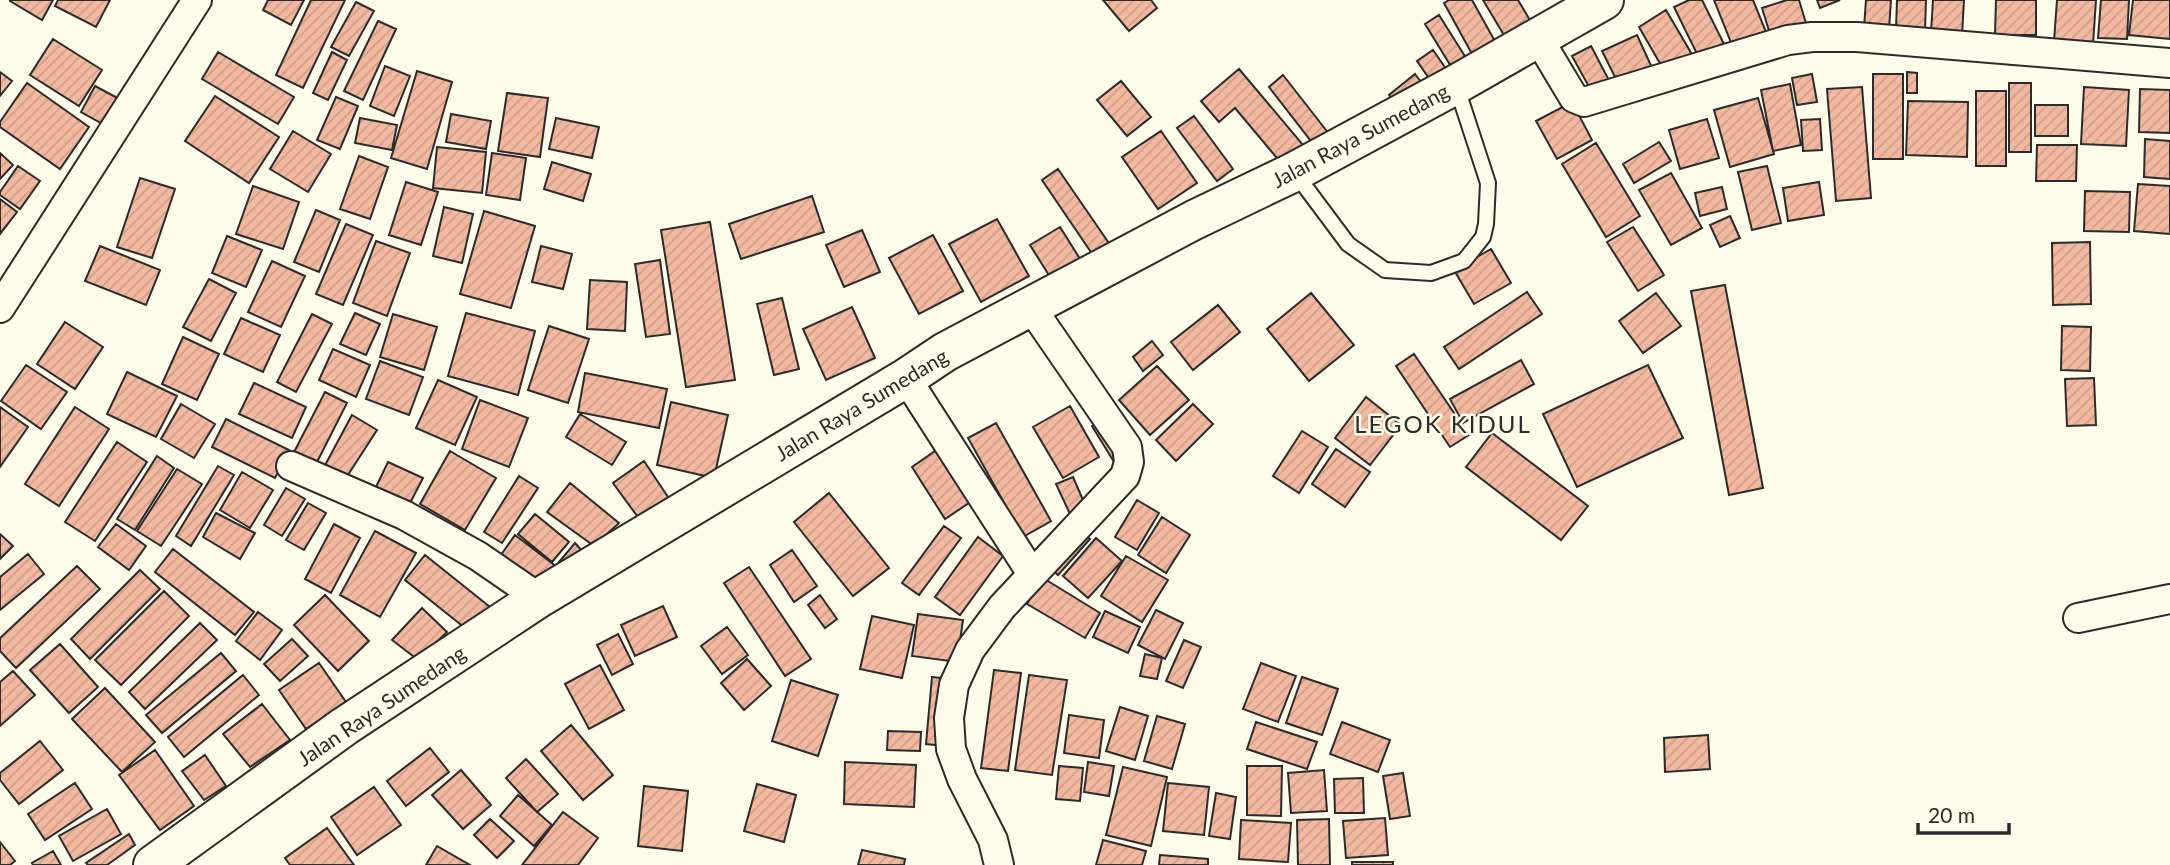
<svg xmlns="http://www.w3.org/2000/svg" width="2170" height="865" font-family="Lato,sans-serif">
<defs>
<pattern id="building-hatch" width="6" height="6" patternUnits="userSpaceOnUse" patternTransform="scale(1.75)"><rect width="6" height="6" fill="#f2b8a0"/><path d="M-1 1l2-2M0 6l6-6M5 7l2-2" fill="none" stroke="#d09e8a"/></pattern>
</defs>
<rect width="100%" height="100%" fill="#fdfbea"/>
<path fill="url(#building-hatch)" stroke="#2b2b2b" stroke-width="2" d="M10 0H53L42 20 10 1Z
M58 0H110L96 27 55 6Z
M268 0H304L291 25 263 10Z
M311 0H345L303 88 276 75Z
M1103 0H1151L1157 8 1129 31Z
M1449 0H1472L1506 61 1483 74 1444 3Z
M1483 0H1518L1537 32 1511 47Z
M1689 0H1702L1724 44 1698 56 1674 7Z
M1714 0H1753L1766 32 1732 45Z
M1787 0H1799L1806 23 1770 34 1762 8Z
M1817 0H1840L1820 8Z
M1866 0H1891L1889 30 1864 28Z
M1897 0H1926L1925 31 1896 29Z
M1933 0H1964L1962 35 1931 33Z
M1996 0H2036V35H1995Z
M2057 0H2096L2093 44 2054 41Z
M2101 0H2129L2127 39 2098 38Z
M2133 0H2170V39L2129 35Z
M356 2 374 11 349 56 331 47Z
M1666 10 1694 58 1666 74 1639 27Z
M1439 15 1478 77 1463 86 1425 24Z
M378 21 396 29 363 100 344 91Z
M1637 35 1654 72 1620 87 1602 51Z
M53 39 102 70 79 106 30 75Z
M1591 46 1612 86 1594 96 1572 56Z
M1433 50 1460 89 1444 100 1417 61Z
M218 52 294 97 278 124 202 79Z
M332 52 347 60 328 100 313 93Z
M385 66 410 76 394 116 370 106Z
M1239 69 1314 158 1292 176 1235 108 1219 122 1201 101Z
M417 71 452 82 427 169 391 158Z
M0 72 12 81 0 96Z
M1907 72 1917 73V93H1907Z
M1415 74 1440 107 1414 127 1389 95Z
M1812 74 1817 102 1797 105 1792 78Z
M1873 74H1903V159H1873Z
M1283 75 1333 139 1318 150 1269 87Z
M1121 81 1151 117 1127 136 1097 100Z
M27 83 89 127 60 169 0 127V122Z
M2009 83H2031V152H2009Z
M1790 84 1801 145 1773 151 1761 90Z
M95 86 123 101 108 127 81 112Z
M1862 87 1871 198 1836 201 1827 89Z
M2084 87 2129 90 2126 146 2081 144Z
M2140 89 2170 90V133L2139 132Z
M1976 91H2006V166H1976Z
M507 93 548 98 540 157 498 151Z
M215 96 279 137 249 183 185 141Z
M336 97 358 106 340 149 317 140Z
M1758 98 1774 154 1730 167 1714 110Z
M1908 101 1968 102 1967 157 1906 155Z
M1572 102 1592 140 1557 159 1536 121Z
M2035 105H2068V136H2035Z
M451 114 491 121 486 149 446 142Z
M1194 116 1233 169 1217 181 1177 128Z
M360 118 397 125 392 150 355 143Z
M556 118 599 127 592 158 549 149Z
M1707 119 1719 158 1680 169 1669 130Z
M1820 119 1822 150 1803 151 1801 120Z
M293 131 331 154 308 192 270 169Z
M1161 131 1197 183 1158 209 1122 157Z
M2145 139 2170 141V179L2144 177Z
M1659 142 1671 161 1634 183 1623 164Z
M1596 143 1640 216 1606 237 1562 164Z
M2037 145H2077L2076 181H2036Z
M437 147 486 152 482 193 433 188Z
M0 153 13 165 0 179Z
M492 153 526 158 520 200 486 195Z
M359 156 388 167 370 219 340 209Z
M552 162 591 174 583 201 544 189Z
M18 166 40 181 20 209 0 195V192Z
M1767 166 1781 223 1752 230 1738 172Z
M1058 169 1115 252 1099 264 1042 180Z
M1671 173 1702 228 1671 245 1639 190Z
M140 178 175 189 152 258 117 247Z
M406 182 438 192 421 245 389 235Z
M1819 182 1824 215 1788 221 1783 188Z
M2138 184 2170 186V234L2134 231Z
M253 186 299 202 283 249 236 234Z
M1722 187 1727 209 1700 216 1695 193Z
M2085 191 2130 192 2129 232 2084 231Z
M812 196 824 232 741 259 729 224Z
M0 199 17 212 0 234Z
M444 207 473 214 462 263 433 256Z
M316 210 340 220 319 272 294 262Z
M484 211 535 226 511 308 460 294Z
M1730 216 1740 238 1720 247 1710 225Z
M997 219 1029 276 981 302 949 244Z
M710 222 735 380 686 387 661 230Z
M346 224 373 235 343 305 316 294Z
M1060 227 1092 278 1062 296 1030 245Z
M1633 227 1664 275 1638 291 1607 242Z
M862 230 880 272 844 287 826 245Z
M933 235 963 291 919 314 889 258Z
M227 236 262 250 246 287 212 273Z
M376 241 410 253 387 316 353 303Z
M2090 242 2091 304 2053 305 2052 243Z
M100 246 160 270 146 305 85 281Z
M541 246 572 254 563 289 532 282Z
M1491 249 1511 283 1474 304 1454 270Z
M660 260 670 334 646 337 635 264Z
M272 261 305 276 281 327 248 312Z
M209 279 236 293 211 341 183 327Z
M590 280 627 282 625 331 587 329Z
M1725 285 1763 488 1729 495 1691 291Z
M1527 292 1542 314 1459 369 1444 347Z
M1311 293 1354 345 1309 381 1267 329Z
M1656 293 1681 326 1643 353 1619 321Z
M782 298 799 369 774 375 757 304Z
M1218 305 1240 332 1193 370 1171 342Z
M852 307 875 358 826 380 803 329Z
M355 313 380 324 366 355 340 344Z
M466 313 535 331 518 395 448 376Z
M312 314 332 324 296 392 277 382Z
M393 314 437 327 424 370 380 357Z
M241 318 280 335 263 372 224 354Z
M65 322 103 347 75 389 37 364Z
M549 326 589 339 568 403 528 390Z
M2062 326 2091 327 2090 371 2061 370Z
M183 337 219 354 197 400 162 384Z
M1152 341 1163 355 1143 371 1133 357Z
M333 349 370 365 356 397 319 380Z
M1414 354 1469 435 1450 447 1396 366Z
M1521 360 1534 384 1463 423 1450 399Z
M380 361 423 377 409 415 366 399Z
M26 365 67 392 41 429 1 401Z
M1648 365 1683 438 1577 487 1543 414Z
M1157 366 1189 400 1150 435 1119 400Z
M127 372 177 396 156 437 107 414Z
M585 373 667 389 659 428 578 412Z
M2094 378 2096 425 2067 426 2065 379Z
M438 380 477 397 455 445 416 428Z
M254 383 306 407 292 438 239 414Z
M325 392 347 403 315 466 291 458Z
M1366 397 1401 425 1370 465 1335 438Z
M480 400 528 418 509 467 462 449Z
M671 402 728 415 714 478 657 465Z
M181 404 215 424 194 458 161 439Z
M1193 404 1213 424 1176 461 1156 440Z
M1070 406 1099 457 1063 478 1033 427Z
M0 407 28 427 0 467Z
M75 407 109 429 59 506 25 484Z
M580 414 626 442 612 465 566 437Z
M352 415 377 430 346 478 324 467Z
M226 419 289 450 275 478 212 447Z
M1103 419 1126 455 1114 462 1092 426Z
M996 423 1051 521 1023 537 968 438Z
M1302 431 1328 447 1299 493 1273 476Z
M1492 433 1588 506 1561 540 1466 467Z
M117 442 147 462 95 541 65 522Z
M938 449 972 501 945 519 912 467Z
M1336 449 1370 472 1345 507 1312 484Z
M450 451 496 478 465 530 420 504Z
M157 456 174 468 135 530 117 519Z
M644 461 670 500 640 520 613 483Z
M388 462 423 478 409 505 374 491Z
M218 466 234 475 191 546 176 536Z
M177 469 202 484 161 546 137 531Z
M242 472 273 490 250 528 220 510Z
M519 476 538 488 502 543 484 532Z
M1073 477 1086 507 1070 514 1056 484Z
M570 483 619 523 594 546 547 512Z
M286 488 305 499 282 536 264 525Z
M829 493 889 568 853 596 794 522Z
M1137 500 1159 513 1137 550 1115 537Z
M308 503 326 513 304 550 286 540Z
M216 513 255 533 240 559 203 537Z
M535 514 569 542 552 562 518 534Z
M1162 517 1190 535 1166 573 1138 555Z
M116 524 146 546 129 570 98 547Z
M334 524 360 538 331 593 305 579Z
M944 526 961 538 919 595 902 583Z
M1079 529 1090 539 1058 575 1047 565Z
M375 531 416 553 380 617 340 595Z
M0 534 13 546 0 559Z
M515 535 557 567 533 587 496 562Z
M978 537 1003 556 960 615 935 597Z
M1096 538 1122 561 1088 598 1063 576Z
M575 543 584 553 568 567 559 562Z
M173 549 254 612 235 635 155 572Z
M792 550 817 586 794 602 770 565Z
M28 554 44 574 0 610V577Z
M425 555 490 607 465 628 405 580Z
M1126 556 1168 580 1142 622 1101 596Z
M77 566 100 589 16 668 0 651V638Z
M749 567 811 659 785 676 724 583Z
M140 570 160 589 90 659 71 639Z
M1043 578 1100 613 1085 638 1027 604Z
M164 591 189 616 121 685 95 660Z
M325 595 369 641 338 671 294 625Z
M820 595 837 619 825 628 808 605Z
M663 606 677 637 635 656 621 625Z
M422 608 447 632 418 660 392 640Z
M1156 610 1183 623 1165 659 1138 645Z
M1105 611 1140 627 1128 653 1093 637Z
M258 612 282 630 260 660 236 641Z
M918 614 963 620 957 662 912 656Z
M872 616 914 625 902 678 860 669Z
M200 623 217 640 145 709 129 692Z
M727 627 748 655 722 674 701 646Z
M618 634 633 664 612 675 597 645Z
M292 639 308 656 280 681 264 664Z
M1184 640 1201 647 1183 688 1166 681Z
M60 644 98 687 69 713 30 670Z
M221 653 236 671 162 733 146 715Z
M1145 654 1162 658 1157 679 1140 676Z
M747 659 771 686 744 710 721 683Z
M319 663 346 702 306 729 279 690Z
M1261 663 1296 676 1278 722 1243 709Z
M600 665 624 710 589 729 565 684Z
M994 670 1021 673 1008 771 981 768Z
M13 671 35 695 0 726V682Z
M243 675 259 695 184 757 168 737Z
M1029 675 1067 680 1052 775 1015 770Z
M932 677 950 679 944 746 926 744Z
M1302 677 1338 689 1322 735 1286 723Z
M791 680 838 695 818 756 772 741Z
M105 688 155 742 122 772 72 719Z
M262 704 290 740 250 767 223 734Z
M1120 707 1148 716 1135 760 1106 751Z
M1069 715 1104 720 1099 758 1064 753Z
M1157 716 1185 724 1172 769 1144 761Z
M1256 722 1317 742 1307 769 1247 749Z
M1342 722 1390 740 1378 772 1330 754Z
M571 725 613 775 583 800 541 751Z
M888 731 921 732 920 751 887 750Z
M1708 735 1710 769 1665 772 1664 738Z
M40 741 63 770 19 804 0 780V773Z
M430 748 449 772 406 806 387 781Z
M155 750 194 806 160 830 119 775Z
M205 755 226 786 204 800 182 771Z
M526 759 558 794 537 812 506 778Z
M845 762 916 765 914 807 844 804Z
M1088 762 1114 766 1109 796 1084 792Z
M1059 766 1083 768 1080 801 1056 799Z
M1247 766H1282L1281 816 1247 815Z
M1123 767 1167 777 1151 846 1106 835Z
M461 770 491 805 463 829 432 795Z
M1324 770 1327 811 1291 813 1288 773Z
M1403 773 1410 816 1390 819 1383 776Z
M1363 778 1364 813H1335L1334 779Z
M75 783 92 809 45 840 28 814Z
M1168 783 1209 787 1204 835 1163 831Z
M757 784 796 795 784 842 744 831Z
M644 786 688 791 682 851 638 846Z
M374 787 401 825 357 855 331 817Z
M1216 793 1236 797 1230 839 1209 836Z
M518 795 552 825 534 846 500 816Z
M107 809 121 834 73 861 59 836Z
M563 812 598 838 578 865H522Z
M1385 818 1388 855 1346 858 1343 821Z
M490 819 514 841 497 858 474 835Z
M1329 819 1330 865H1298L1297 820Z
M1241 820 1291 823 1288 862 1239 859Z
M327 828 354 865H290L285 858Z
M129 834 135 845 107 865H88L86 863Z
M1103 840 1146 851 1142 865H1096Z
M0 842 15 861 10 865H0Z
M437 846 470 865H426Z
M862 850 905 859 904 865H858Z
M53 851 61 865H33L32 863Z
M1160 855 1208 859V865H1159Z
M1352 862H1393V865H1352Z"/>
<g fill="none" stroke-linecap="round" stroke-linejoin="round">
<g stroke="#2b2b2b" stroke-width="18">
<path id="service" d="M1295 173 1348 244 1385 270 1431 273 1464 261 1483 237 1486 224 1488 183 1456 85"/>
</g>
<g stroke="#2b2b2b" stroke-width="32">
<path id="minor" d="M1538 38 1574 98 1584 102 1788 40 1812 37H1857L2170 63
M0 308 197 0
M906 378 1032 574
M291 466 404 515 478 556 539 598
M2078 618 2170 599
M999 865 993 840 962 779 951 749 949 718 954 685 970 650 1002 607 1125 476 1129 462 1127 447 1030 306"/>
</g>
<g stroke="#2b2b2b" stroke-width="42">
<path id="trunk" d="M153 865 345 726 539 598 906 378 945 352 1194 220 1294 172 1455 85 1604 0"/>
</g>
<use href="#service" stroke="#fdfbea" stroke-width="14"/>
<use href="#minor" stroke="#fdfbea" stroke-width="28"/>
<use href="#trunk" stroke="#fdfbea" stroke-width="38"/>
</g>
<g text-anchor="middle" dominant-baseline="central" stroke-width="5" stroke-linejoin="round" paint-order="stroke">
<g font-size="21" fill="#2b2b2b" stroke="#fdfbea">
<text transform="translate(1360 135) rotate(-28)">Jalan Raya Sumedang</text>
<text transform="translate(861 404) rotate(-31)">Jalan Raya Sumedang</text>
<text transform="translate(381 705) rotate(-34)">Jalan Raya Sumedang</text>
</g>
<g font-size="24" letter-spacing="2" fill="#2b2b2b" stroke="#fdfbea">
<text x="1443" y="423">LEGOK KIDUL</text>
</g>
</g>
<path d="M1918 823v10h91v-10" fill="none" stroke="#2b2b2b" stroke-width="3.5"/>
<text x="1928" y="823" font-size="21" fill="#2b2b2b" stroke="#fdfbea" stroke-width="5" paint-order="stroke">20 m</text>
</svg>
